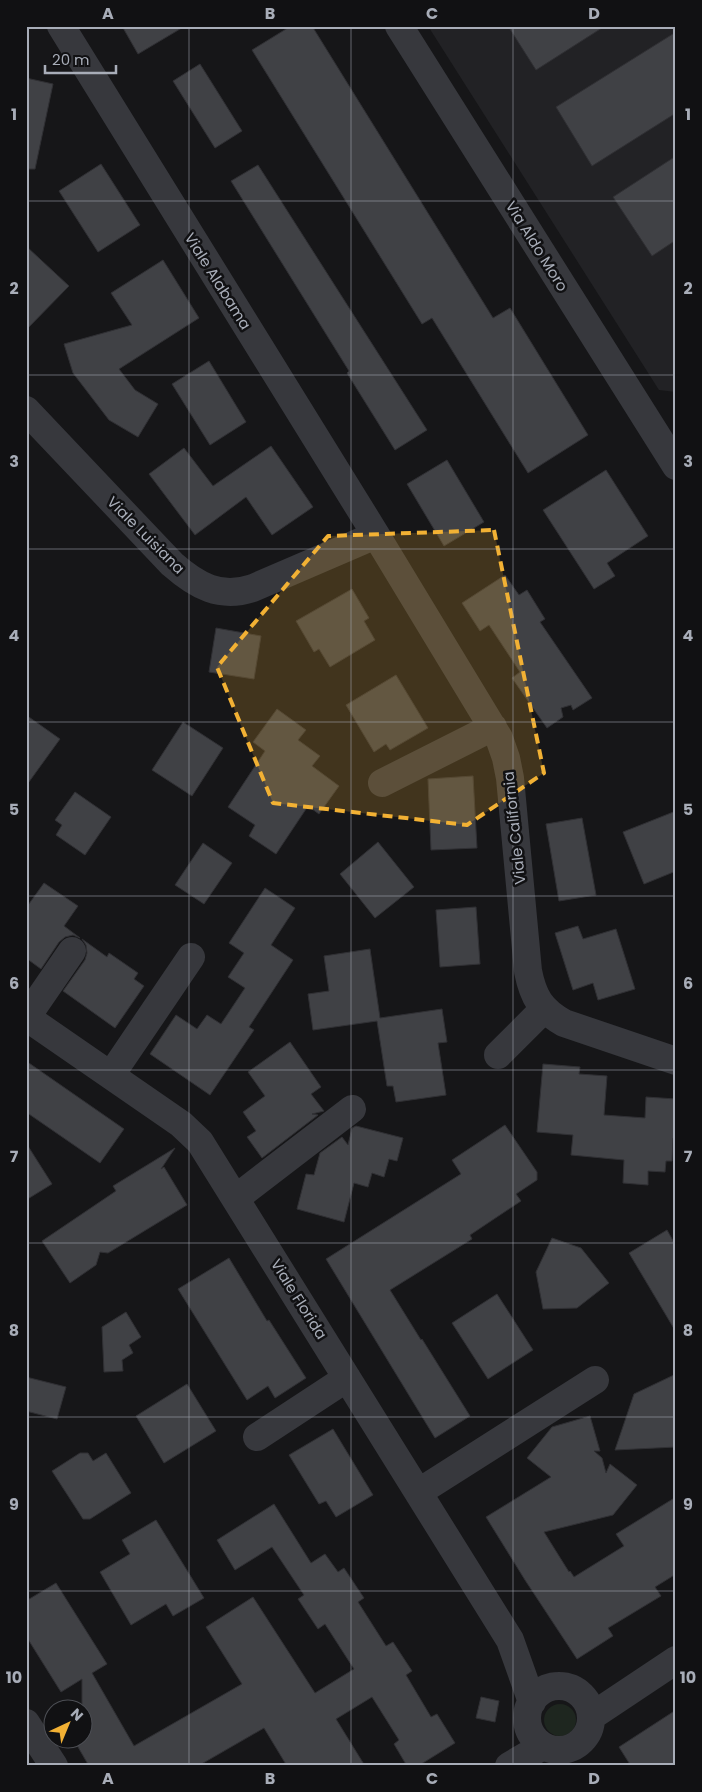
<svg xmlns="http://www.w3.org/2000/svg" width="702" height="1792" font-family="Poppins,sans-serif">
<rect width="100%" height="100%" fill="#161618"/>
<path fill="#222225" d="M428 26H676V392L659 390Z"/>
<path fill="#1e261f" d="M544 1720a16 16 0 1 1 32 0a16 16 0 1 1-32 0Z"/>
<path fill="#404145" stroke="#303034" d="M122 26H185L138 54Z
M291 26H312L493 318 510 308 588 435 528 473 432 318 422 324 252 50Z
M508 26H605L536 70Z
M676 32V113L592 166 556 107Z
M200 64 242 131 215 148 173 81Z
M26 78 53 84 35 169H26Z
M676 156V240L652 256 613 197Z
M101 164 140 225 98 252 59 191Z
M258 165 427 430 395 450 347 373 349 371 231 181Z
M26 246 69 286 26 330Z
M163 260 199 318 119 369 135 390 158 404 138 437 109 420 73 373 64 344 132 325 111 293Z
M209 361 246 422 210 445 172 384Z
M271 446 313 507 272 535 246 497 195 535 149 474 184 448 213 486Z
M447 460 484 522 444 546 407 484Z
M606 470 648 536 607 563 615 576 594 589 543 510Z
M505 575 519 595 527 590 545 619 540 622 592 698 573 710 571 705 561 708 563 717 547 728 512 678 520 672 489 625 480 631 462 603Z
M352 589 369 618 364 621 375 640 330 667 319 649 314 652 296 621Z
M216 628 261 636 254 679 209 672Z
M396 675 428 728 390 750 386 744 374 752 346 705Z
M277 709 306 730 298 740 320 756 312 766 339 786 319 814 308 806 276 854 249 836 255 825 228 807 265 751 253 742Z
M26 715 60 739 26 786Z
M183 722 223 748 192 796 152 770Z
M473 776 477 848 431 850 428 779Z
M75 792 111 817 85 855 56 835 62 825 55 820Z
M676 811V871L644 884 623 832Z
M582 818 596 895 559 901 546 824Z
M378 842 414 887 375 918 340 874Z
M203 843 232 863 204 904 175 885Z
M44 883 78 906 64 926 80 938 73 935 65 937 59 942 41 969 26 958V908Z
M265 888 295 908 271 945 293 960 249 1027 254 1030 210 1095 150 1054 176 1015 197 1029 207 1015 221 1024 245 988 228 977 244 953 229 943Z
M476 907 480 964 440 967 436 910Z
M578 926 583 939 616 929 635 989 598 1000 593 983 573 990 555 933Z
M82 939 107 957 109 953 138 973 134 979 144 986 115 1028 63 991 85 960 87 953 86 945Z
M370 949 380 1018 442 1009 447 1042 438 1043 446 1095 396 1102 393 1086H387L377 1021 313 1030 308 994 329 991 324 956Z
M290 1042 321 1087 311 1094 324 1111 312 1114 318 1115 262 1158 247 1137 256 1131 243 1112 265 1096 248 1072Z
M26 1061 124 1129 100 1163 26 1112Z
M543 1064 580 1067 579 1074 607 1076 604 1115 645 1118 646 1097 676 1099V1138H673L672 1161H666L665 1172 648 1171V1185L623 1183 624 1160 571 1155 573 1135 537 1132Z
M505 1125 537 1172V1180L516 1194 521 1201 470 1235 472 1239 390 1290 421 1340 422 1339 470 1416 435 1438 326 1259 461 1174 452 1160Z
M356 1126 403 1138 397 1161 389 1159 384 1177 372 1173 368 1187 354 1183 344 1222 297 1209 306 1174 314 1175 320 1153 342 1137 348 1145 352 1128Z
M26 1143 52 1184 26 1200Z
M175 1148 161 1169 164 1167 187 1205 108 1253 100 1252 96 1265 70 1283 42 1241 116 1191 113 1186Z
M667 1230 676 1246V1332L629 1253Z
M552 1238 581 1248 609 1283 577 1308 543 1309 536 1272Z
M229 1258 267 1321 269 1320 306 1378 275 1398 268 1386 247 1400 178 1289Z
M497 1294 533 1350 488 1379 452 1323Z
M126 1312 141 1337 129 1345 133 1353 122 1360 123 1371 104 1372 102 1327Z
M676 1374V1447L615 1450 634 1394Z
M26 1377 66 1387 57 1419 26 1411Z
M187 1384 216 1431 164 1463 136 1416Z
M590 1416 600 1451H594L602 1458 606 1473 610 1464 637 1485 613 1515 544 1532 569 1572 570 1571 574 1577 624 1546 616 1534 676 1497V1574L655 1587 661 1596 608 1628 613 1636 577 1659 525 1580 486 1517 551 1477 527 1458 552 1427Z
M333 1429 373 1495 336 1517 326 1501 319 1504 289 1455Z
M80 1453H88L93 1461 106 1453 131 1493 90 1519H83L52 1471Z
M274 1504 311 1563 325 1554 338 1572 344 1568 364 1598 358 1602 386 1646 393 1642 412 1671 406 1675 431 1717 437 1714 455 1743 418 1766H407L394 1744 399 1740 372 1697 336 1719 365 1766H287L264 1728 198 1766H89L74 1740H82V1679L61 1692 26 1636V1601L56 1583 107 1664 92 1673 134 1746 242 1684 206 1627 253 1597 315 1693 354 1669 325 1624 318 1629 298 1599 304 1595 272 1547 235 1570 217 1540Z
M156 1520 204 1598 173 1616 166 1604 131 1625 100 1572 130 1554 122 1540Z
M481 1697 499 1701 495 1722 476 1718Z
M676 1710V1766H631L619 1747Z"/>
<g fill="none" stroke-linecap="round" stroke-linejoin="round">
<path stroke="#37383d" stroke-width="28" d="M61 26 376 535 499 738 506 758 510 778 528 971C533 997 541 1010 564 1023L676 1061
M399 26 676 466
M26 410 172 564C197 586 220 599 253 588L376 535
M382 783 493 727
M26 1017 181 1124 200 1142 510 1640 532 1702
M26 1018 72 951
M498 1055 544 1009
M111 1075 191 957
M236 1198 352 1109
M257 1437 347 1378
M419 1492 595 1380
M527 1718a32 32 0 1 1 64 0a32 32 0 1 1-64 0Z
M592 1716 676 1660
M26 1723 54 1766
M509 1766 543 1746"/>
</g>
<path fill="#f2b134" fill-opacity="0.2" stroke="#f2b134" stroke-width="4" stroke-dasharray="10 6" stroke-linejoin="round" d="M494 530 544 773 467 825 273 803 217 667 328 536Z"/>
<path fill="none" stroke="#a8adb8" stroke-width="1" stroke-opacity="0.55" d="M189 26V1766M351 26V1766M513 26V1766M26 201H676M26 375H676M26 549H676M26 722H676M26 896H676M26 1070H676M26 1243H676M26 1417H676M26 1591H676"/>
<g text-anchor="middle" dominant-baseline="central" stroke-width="5" stroke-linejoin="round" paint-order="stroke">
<g font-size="15" fill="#a8adb8" stroke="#111113">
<text transform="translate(537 246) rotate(58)">Via Aldo Moro</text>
<text transform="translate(218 281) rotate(58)">Viale Alabama</text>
<text transform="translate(146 535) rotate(45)">Viale Luisiana</text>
<text transform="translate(514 828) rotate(-96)">Viale California</text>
<text transform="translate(299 1299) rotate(58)">Viale Florida</text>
</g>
</g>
<rect width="702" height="1792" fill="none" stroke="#111113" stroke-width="55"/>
<g transform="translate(68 1724) rotate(44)"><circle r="24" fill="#111113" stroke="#4d4f55"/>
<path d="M0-4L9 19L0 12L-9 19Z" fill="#f2b134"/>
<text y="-8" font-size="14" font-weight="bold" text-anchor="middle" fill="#a8adb8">N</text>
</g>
<path d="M45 65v8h71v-8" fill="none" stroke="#a8adb8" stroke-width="2.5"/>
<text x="52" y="65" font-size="15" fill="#a8adb8" stroke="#111113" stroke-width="4" paint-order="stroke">20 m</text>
<rect x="28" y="28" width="646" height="1736" fill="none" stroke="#a8adb8" stroke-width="2"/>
<g font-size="16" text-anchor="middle" font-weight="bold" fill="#a8adb8">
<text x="108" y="19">A</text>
<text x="270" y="19">B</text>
<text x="432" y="19">C</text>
<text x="594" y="19">D</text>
<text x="14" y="120">1</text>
<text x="688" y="120">1</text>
<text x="14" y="294">2</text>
<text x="688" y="294">2</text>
<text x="14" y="467">3</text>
<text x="688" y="467">3</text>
<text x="14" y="641">4</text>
<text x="688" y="641">4</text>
<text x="14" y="815">5</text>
<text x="688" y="815">5</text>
<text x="14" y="989">6</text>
<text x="688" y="989">6</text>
<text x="14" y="1162">7</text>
<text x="688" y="1162">7</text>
<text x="14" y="1336">8</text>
<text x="688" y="1336">8</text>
<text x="14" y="1510">9</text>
<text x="688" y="1510">9</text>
<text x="14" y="1683">10</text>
<text x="688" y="1683">10</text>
<text x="108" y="1784">A</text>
<text x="270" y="1784">B</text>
<text x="432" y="1784">C</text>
<text x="594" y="1784">D</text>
</g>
</svg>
